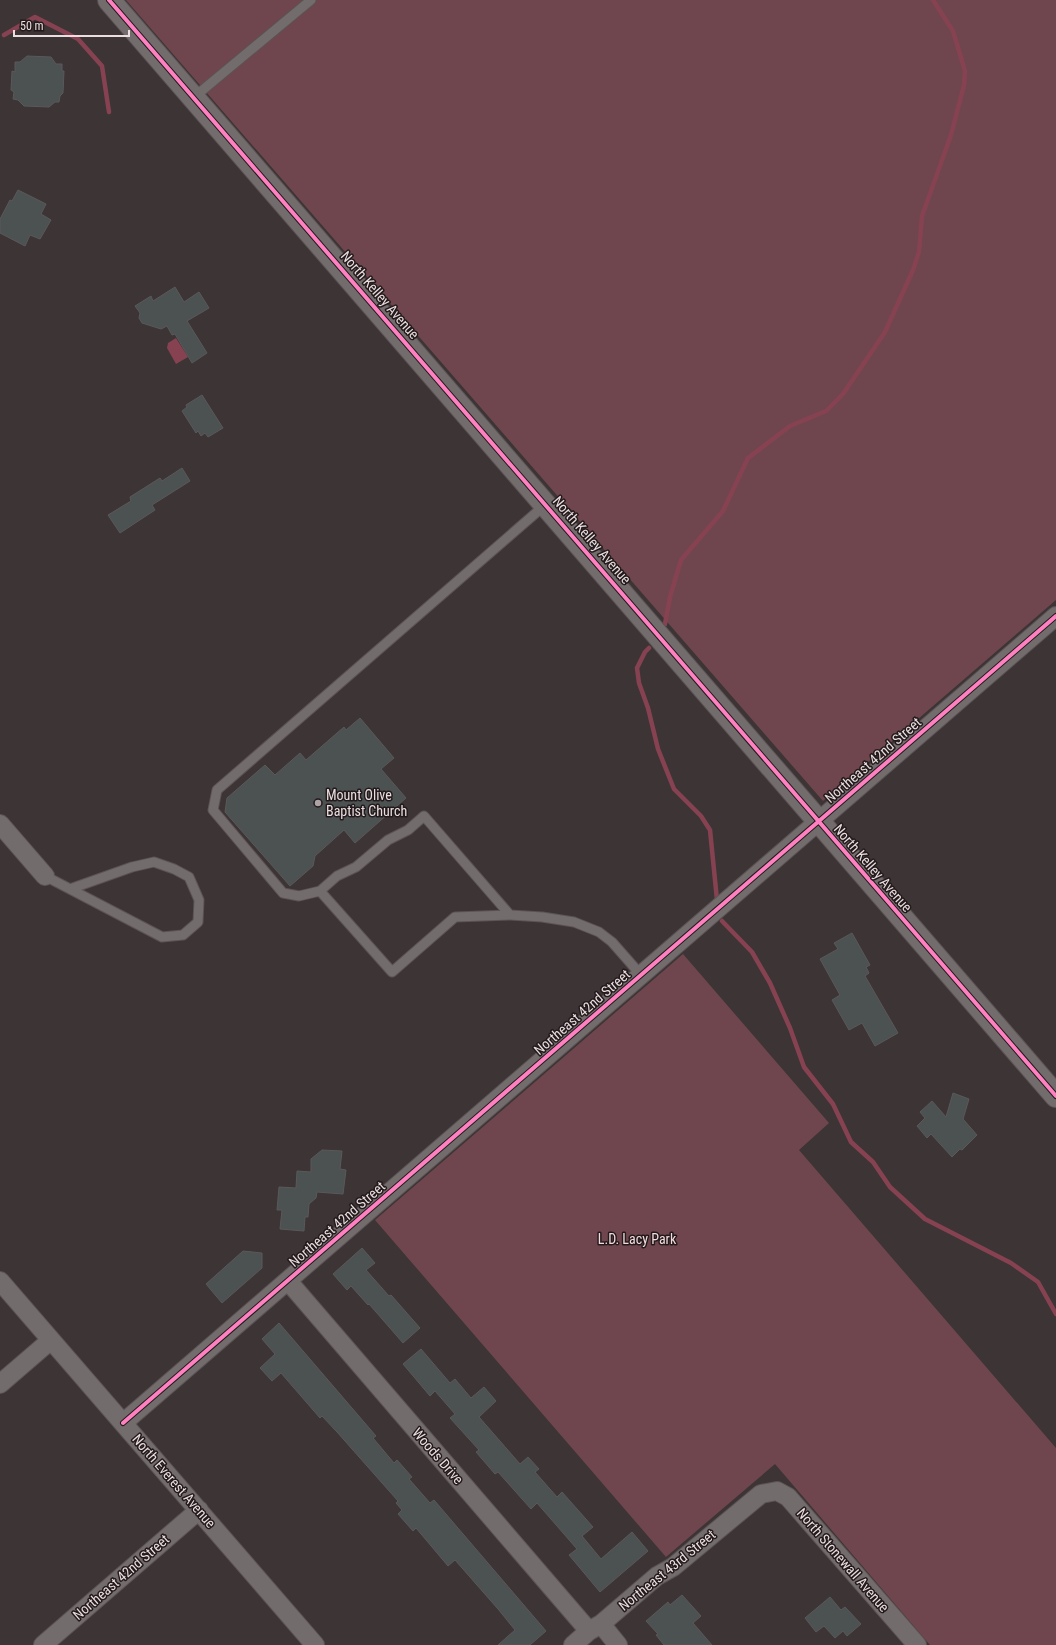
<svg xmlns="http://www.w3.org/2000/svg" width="1056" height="1645" font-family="'Roboto Condensed',sans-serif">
<rect width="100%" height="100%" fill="#3d3436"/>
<path fill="#6f464e" d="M126 0H1056V600L823 801Z
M683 954 829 1123 799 1150 1056 1448V1645H930L775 1464 666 1557 375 1220Z"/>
<path fill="#874252" d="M176 338 188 357 176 364 167 348 168 343Z"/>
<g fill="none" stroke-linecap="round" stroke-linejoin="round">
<path stroke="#874252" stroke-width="4.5" d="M4 35 35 17 78 39 102 66 109 112
M665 624 670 597 681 560 723 511 748 458 790 426 826 411 843 394 885 332 913 270 919 252 922 216 951 135 964 85 965 71 953 31 933 0
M649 648 645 652 637 668 639 683 648 708 658 749 674 789 701 816 710 830 717 900
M722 921 752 952 770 983 790 1028 804 1067 833 1104 851 1142 873 1162 890 1187 925 1219 1011 1263 1038 1282 1056 1314"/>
</g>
<path fill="#4c5151" stroke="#5a595a" d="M27 56 51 57 56 64H62V71H64L63 93 60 96 59 102H55L49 107 24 106 18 100 13 99 14 92 11 90 12 71 15 72V62H20Z
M18 190 46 204 41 214 51 220 40 239 30 235 25 246 0 233V219L10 200 12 201Z
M175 287 184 302 199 292 209 308 187 321 207 353 192 363 175 334 172 335 167 326 161 329 142 323 139 318 140 313 135 306 151 296 153 301Z
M202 395 223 428 208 437 205 433 201 436 198 431 196 433 182 411 187 407 186 405Z
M182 468 190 481 152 505 155 510 120 533 108 515 131 501 130 497 160 478 162 481Z
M360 718 394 758 381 769 406 798 355 843 344 830 315 856 313 866 290 886 225 812 227 798 265 765 275 775 300 753 306 760 344 727 346 730Z
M852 933 870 965 866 967 869 973 865 976 898 1033 875 1046 862 1023 849 1030 832 1000 840 995 820 959 838 949 834 943Z
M953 1093 969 1099 963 1119 977 1135 962 1150 960 1149 952 1157 931 1134 927 1138 917 1126 925 1118 920 1112 932 1101 946 1117Z
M322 1150 342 1151 340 1169 346 1170 343 1194 317 1192 316 1198 309 1204 308 1217H305L304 1231 280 1229 282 1210H277L279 1187 296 1188 297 1171 311 1172V1159Z
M362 1248 375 1263 366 1270 389 1296 391 1295 420 1328 403 1343 369 1304 368 1305 351 1286 347 1290 333 1274Z
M243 1251 262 1253V1268L222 1303 206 1284Z
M279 1323 376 1436 373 1438 394 1463 397 1460 412 1477 409 1479 430 1503 434 1500 546 1631 530 1645H498L515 1630 498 1609 455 1560 448 1566 416 1528 413 1531 398 1514 402 1510 396 1503 398 1501 337 1432 322 1416 320 1418 281 1373 272 1381 260 1368 275 1354 262 1339Z
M421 1349 450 1383 455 1379 471 1398 484 1387 496 1401 479 1417 520 1464 528 1457 539 1469 535 1472 557 1497 562 1492 593 1527 582 1536 601 1559 632 1532 648 1551 600 1592 569 1555 577 1549 537 1503 531 1509 498 1472 495 1474 476 1452 479 1450 450 1418 455 1414 435 1391 430 1396 403 1364Z
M682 1595 701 1616 693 1623 712 1645H664L656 1635 658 1634 646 1621 668 1602 670 1605Z
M830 1597 841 1610 845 1607 861 1624 847 1636 843 1631 835 1638 824 1626 816 1632 805 1618Z"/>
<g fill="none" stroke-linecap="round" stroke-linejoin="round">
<g stroke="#5c5355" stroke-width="11">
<path id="service" d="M193 98 311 0
M545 505 217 790 213 810 283 893 299 896 320 891 392 972 455 917 510 915 542 917 574 922 599 932 612 942 641 975
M45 876 162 937 183 935 198 922 199 900 189 877 174 869 154 862 132 867 70 889
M320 891 337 876 356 867 388 840 408 830 424 816 510 915"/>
</g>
<g stroke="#5c5355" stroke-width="20">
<path id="minor" d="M0 824 45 876
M0 1281 315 1645
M288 1281 589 1631
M0 1384 51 1340
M123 1423 1056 616
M601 1624 618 1645
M43 1645 199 1510
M573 1645 589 1631 601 1624 657 1576 673 1567 761 1494 777 1491 788 1497 917 1645"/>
</g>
<g stroke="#5c5355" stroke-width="24">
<path id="tertiary" d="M109 0 1056 1096"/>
</g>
<use href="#service" stroke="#736c6d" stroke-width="9"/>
<use href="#minor" stroke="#736c6d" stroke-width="18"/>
<use href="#tertiary" stroke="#736c6d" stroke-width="22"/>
<g stroke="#231a1c" stroke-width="6">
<path id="cycleway" d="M109 0 1056 1096
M123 1423 1056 616"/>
</g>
<use href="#cycleway" stroke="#ff80c0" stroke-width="4"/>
</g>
<circle fill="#ada2a4" stroke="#231a1c" stroke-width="1.5" cx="318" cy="803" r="4"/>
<g text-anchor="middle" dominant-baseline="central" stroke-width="3" stroke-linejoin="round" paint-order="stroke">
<g font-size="14" fill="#eadee0" stroke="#231a1c">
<text transform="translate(380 295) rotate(49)">North Kelley Avenue</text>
<text transform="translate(592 540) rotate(49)">North Kelley Avenue</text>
<text transform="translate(873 760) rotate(-41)">Northeast 42nd Street</text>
<text transform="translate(873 868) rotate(49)">North Kelley Avenue</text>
<text transform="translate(582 1012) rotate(-41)">Northeast 42nd Street</text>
<text transform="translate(337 1224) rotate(-41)">Northeast 42nd Street</text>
<text transform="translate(438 1456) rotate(49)">Woods Drive</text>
<text transform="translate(174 1481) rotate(49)">North Everest Avenue</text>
<text transform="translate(843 1560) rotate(49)">North Stonewall Avenue</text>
<text transform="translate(667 1570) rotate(-39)">Northeast 43rd Street</text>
<text transform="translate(121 1577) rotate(-41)">Northeast 42nd Street</text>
</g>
<g font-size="14" fill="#eadee0" stroke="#231a1c" text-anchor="start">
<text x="326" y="795">Mount Olive<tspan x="326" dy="16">Baptist Church</tspan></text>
</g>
<g font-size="14" fill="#f2dbde" stroke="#231a1c">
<text x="637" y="1239">L.D. Lacy Park</text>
</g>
</g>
<path d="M14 30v6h115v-6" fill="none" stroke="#eadee0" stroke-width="2"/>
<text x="20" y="30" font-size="12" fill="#eadee0" stroke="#231a1c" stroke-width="3" paint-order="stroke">50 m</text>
</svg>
